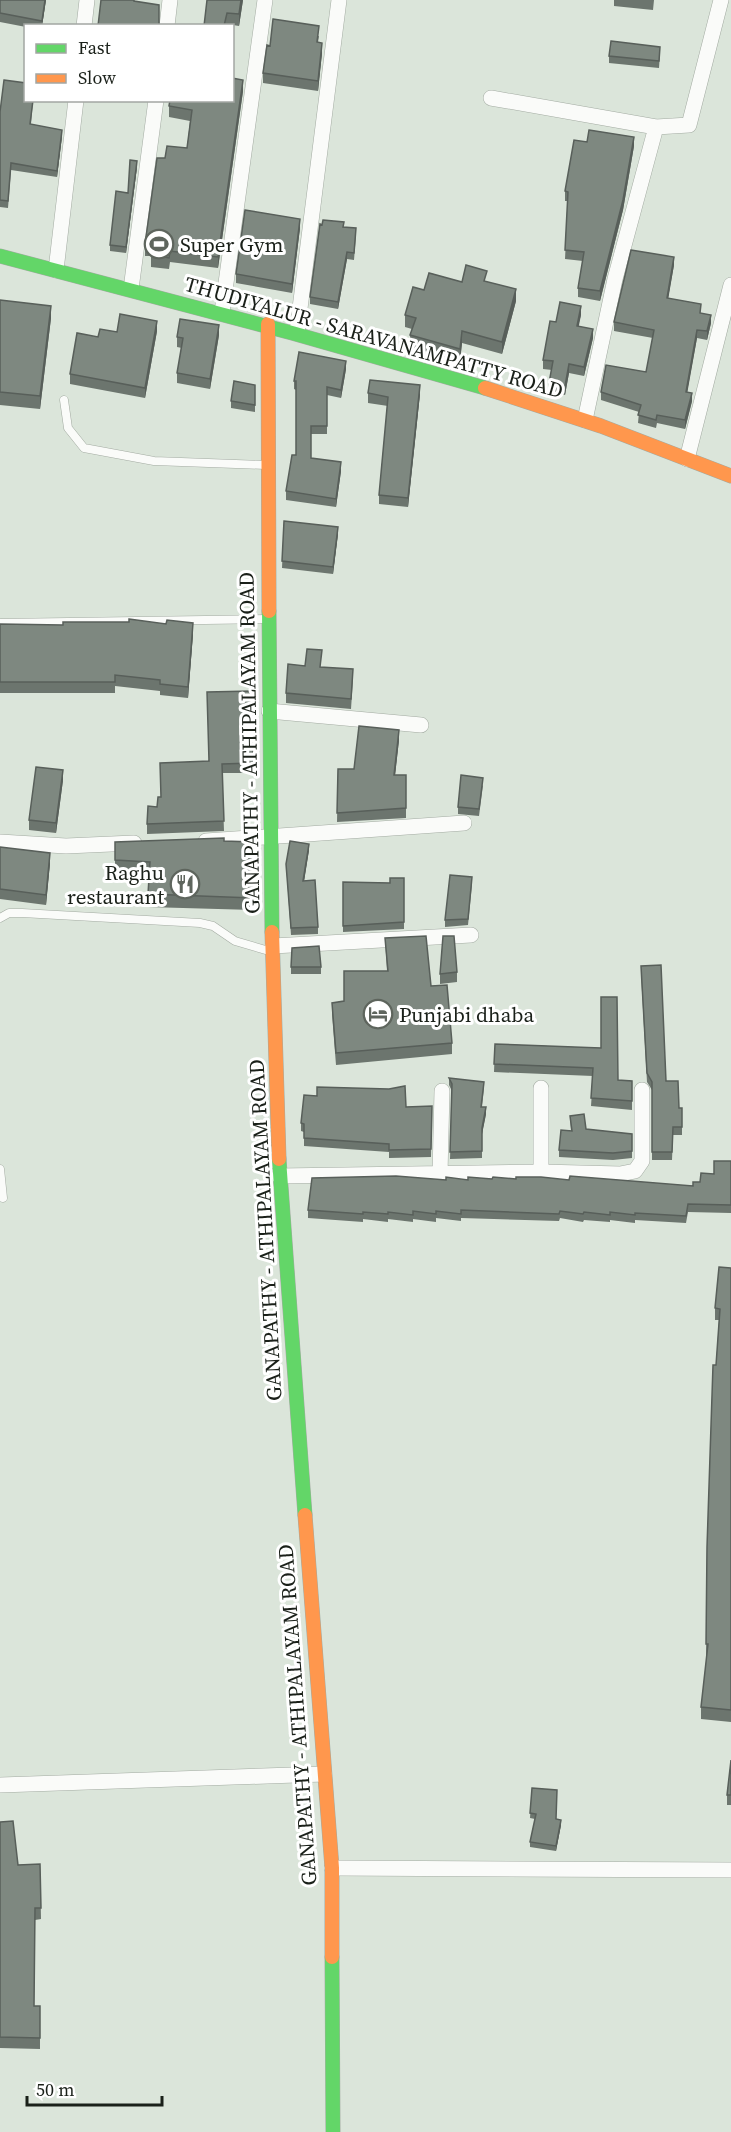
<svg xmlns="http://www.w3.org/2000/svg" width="731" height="2132" font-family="'Source Serif 4',serif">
<rect width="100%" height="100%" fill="#dbe5da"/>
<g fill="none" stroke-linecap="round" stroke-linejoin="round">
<g stroke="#a3aba2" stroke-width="9">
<path id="lane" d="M64 400 68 428 84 448 154 461 266 465
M0 623 266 619
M0 918 9 913H22L200 923 213 926 235 941 269 951
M0 1169 3 1198"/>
</g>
<g stroke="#a3aba2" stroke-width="16">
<path id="street" d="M84 26 87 0
M167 26 170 0
M491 98 656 127 689 125 721 0
M56 270 76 100
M131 289 156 100
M222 312 265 0
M297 332 339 0
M585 420 615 279 656 127
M687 459 731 285
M269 711 421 725
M206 841 464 823
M0 842 66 846 134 843
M273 946 471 935
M541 1088V1172
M440 1174 442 1091
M279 1176 541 1172 620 1174 635 1171 642 1161V1090
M0 1785 324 1774
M332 1868 731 1870"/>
</g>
<g stroke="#a3aba2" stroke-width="15">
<path id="fast" d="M0 256 292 333 485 388
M269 611 272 932
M279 1159 305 1515
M332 1957 333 2132"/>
</g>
<g stroke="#a3aba2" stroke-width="15">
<path id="slow" d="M268 324 269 611
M485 388 601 426 731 476
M272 932 279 1159
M305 1515 332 1868V1957"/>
</g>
<use href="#lane" stroke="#fafbf9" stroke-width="8"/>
<use href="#street" stroke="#fafbf9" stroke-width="15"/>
<use href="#fast" stroke="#63d668" stroke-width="14"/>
<use href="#slow" stroke="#ff974d" stroke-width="14"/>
</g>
<path fill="#6c756e" d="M0 0H46L42 26H26V27L0 22Z
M243 0 239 26 227 24 226 26H204Z
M614 0H654L653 10 614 6Z
M319 36 318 42 322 53 318 91 263 83V73L270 46Z
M660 53 659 68 609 63V56Z
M243 91 218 268 170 262 169 269 151 267V256H145V244L165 158 187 148 190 121 169 117V106Z
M26 100H33L31 124 62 136 57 177 11 170 8 208 0 207V112Z
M634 146 623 210 600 301 578 297V288L583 261 565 259 568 201H565V191Z
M137 167 126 253 110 251V245Z
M344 227 356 235 354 260 347 259 338 309 310 304V297Z
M300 228 292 293 236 283V274Z
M674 265 668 298 701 313 711 323 707 340 697 338 687 392 692 401 685 429 657 423 656 428 638 423 639 412 601 400V392L646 372 653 338 614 331V322Z
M462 282H487L516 301 502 354 462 343 460 361 410 347V335L412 329 405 327V315L424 290Z
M0 300 51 318 40 409 0 405Z
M581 315 578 326 593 338 584 376 569 373 565 395 549 392V383L552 370 543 369V360L556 322Z
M157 331 145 398 70 384V374L98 337 117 332Z
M219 335 210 389 177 383V373L182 348 177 347V337Z
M346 369 341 398 327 395V434H311V458L341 471 336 507 286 500V491L296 455V390L294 389V381Z
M255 385V412L231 408V401Z
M368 393 420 394 408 507 379 504V495L388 406 368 403Z
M284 521 338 534 333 574 282 568Z
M0 624 193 634 188 698 160 695V691L115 686V693H0Z
M305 666 321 667 353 679 351 709 286 703V693Z
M252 691 253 773H222L224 831 147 834V824L157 807 161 797 208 761Z
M399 740 395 775 406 808V818L337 822 338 769H354Z
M63 780 56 833 29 830V820Z
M483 785 479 816 458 814V807Z
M224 841 254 842 253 910 148 907 149 874 115 873V860Z
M0 847 50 863 46 905 0 899Z
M309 850 304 881 318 927V934L291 935 286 864Z
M404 878V929L343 932V882L390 883Z
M472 884 468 925 445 927V920Z
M385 938 431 986 452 1043V1054L336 1065 332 1014V1003L344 1001 387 971Z
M291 967H321V974H291Z
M457 972V982L440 984V974Z
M641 974 666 1081 679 1108H682V1135H673L672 1160H652V1090L647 1082Z
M495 1044 601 1048 618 1080 632 1081V1110L591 1106 593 1076 494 1072Z
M449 1078 484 1088 482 1107 486 1114 482 1134V1158L450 1159 452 1091 449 1085Z
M432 1106 431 1157 389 1158V1152L304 1146V1132L301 1131V1123L406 1107Z
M570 1116 586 1129 632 1134V1158L613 1160 559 1157V1150L571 1131Z
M731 1161V1213L688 1212 686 1223 635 1220V1223L610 1220V1222L584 1220 583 1222 560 1218 559 1221 461 1218V1221L436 1218V1222L413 1219V1222L388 1219V1222L363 1219V1222L308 1218V1210L446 1180 516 1179 569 1180 693 1186 714 1174Z
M731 1268V1722L701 1719V1707L707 1655H706L707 1547 716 1365 719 1320H715V1308Z
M731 1760V1805H727V1795Z
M532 1788 561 1825 556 1851 530 1847V1842L535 1819 530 1818Z
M0 1822 18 1865 40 1864 41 1919 35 1920 34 2006H40V2049L0 2048Z"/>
<path fill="#585f5a" d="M45 0H46L42 26V21Z
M241 0H243L239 26V14Z
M322 43V53L318 91V81Z
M243 80V91L218 268V257Z
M62 130V136L57 177V171Z
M634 137V146L623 210 600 301V291Z
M137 161V167L126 253V247Z
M300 219V228L292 293V284Z
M347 252V259L338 309V302Z
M674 257V265L667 306V298Z
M516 289V301L502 354V342Z
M51 306V318L40 409V396Z
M581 306V315L577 335V326Z
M711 315V323L707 340V331Z
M157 321V331L145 398V388Z
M219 325V335L210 389V379Z
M593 329V338L584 376V367Z
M697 330V338L686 400V392Z
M462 331V343L460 361V349Z
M346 361V369L341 398V390Z
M569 364V373L565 395V386Z
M420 385V394L408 507V498Z
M692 393V401L685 429V420Z
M341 462V471L336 507V499Z
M338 527V534L333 574V567Z
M193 623V634L188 698V687Z
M399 730V740L394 785V775Z
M63 770V780L56 833V823Z
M309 844V850L303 888V881Z
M50 853V863L46 905V895Z
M486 1107V1114L482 1134V1128Z
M561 1820V1825L556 1851V1846Z"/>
<path fill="#7e8880" stroke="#585f5a" stroke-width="1.5" d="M0 0H45L42 21 0 13Z
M101 0H134V1L159 5V26H98Z
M207 0H241L239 14 227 13 224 26H204Z
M273 19 319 26 317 42 322 43 318 81 263 73 267 45 270 46Z
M611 41 660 47 659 61 609 56Z
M232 78 243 80 218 257 170 251 169 258 151 255 152 245 145 244 157 158H165L167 146 187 148 192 110 169 106 170 100H232Z
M4 80 26 83V100H33L30 124 62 130 57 171 11 163 8 201 0 200V112Z
M589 130 634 137 623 200 600 291 578 288 584 252 565 250 568 192 565 191 574 140 587 142Z
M130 160 137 161 126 247 110 245 116 191 128 193Z
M245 210 300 219 292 284 236 274Z
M323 220 344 222 343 227 356 228 354 253 347 252 338 302 310 297 320 224 322 225Z
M631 250 674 257 667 298 701 304 700 313 711 315 707 331 697 330 686 392 692 393 685 420 657 415 656 420 638 415 641 405 601 392 606 365 646 372 654 330 614 322Z
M466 265 487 271 484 281 516 289 502 342 462 331 460 349 410 335 416 318 405 315 413 287 424 290 429 273 462 282Z
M0 300 51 306 40 396 0 392Z
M560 302 581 306 577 326 593 329 584 367 569 364 565 386 549 383 553 361 543 360 550 321 556 322Z
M120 314 157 321 145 388 70 374 77 333 98 337 100 329 117 332Z
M180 319 219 325 210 379 177 373 183 338 177 337Z
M299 352 346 361 341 390 327 387V426H311V458L341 462 336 499 286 491 292 455H296V381H294Z
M370 380 420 385 408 498 379 495 388 397 368 393Z
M234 381 255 385V405L231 401Z
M284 521 338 527 333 567 282 561Z
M129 619 166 624 167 620 193 623 188 687 160 684V680L115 675V682H0V624L63 625V622H129Z
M307 649 322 650 320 667 353 669 351 699 286 693 288 664 305 666Z
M252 691 253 763 222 764 224 821 147 824 148 806 157 807 158 797H161L160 763 209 761 207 692Z
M359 726 399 730 394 775H406V808L337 813 338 769H354Z
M36 767 63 770 56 823 29 820Z
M461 775 483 778 479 809 458 807Z
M224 838V841L254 842 253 898 148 894 150 862 115 860V842Z
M290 841 309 844 303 881 315 880 318 927 291 928 286 864Z
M0 847 50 853 46 895 0 889Z
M450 875 472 877 468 919 445 920Z
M390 878H404V922L343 926V882L390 883Z
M426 936 431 986 447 985 452 1043 336 1053 332 1003 344 1001V971H388L385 938Z
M443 936H454L457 972 440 974Z
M319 946 321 967H291L292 948Z
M661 965 666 1081H678L679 1108H682V1127H673L672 1152H652V1082L647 1073 641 966Z
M601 997H617L618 1080 632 1081V1101L591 1098 593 1068 494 1064 495 1044 601 1048Z
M449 1078 484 1082 481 1107H486L482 1128V1151L450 1152 452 1084Z
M405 1086 406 1107 432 1106 431 1149 389 1150V1144L304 1138V1124L301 1123 304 1095 317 1096V1087L389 1089Z
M584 1114 586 1129 632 1134V1151L613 1153 559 1150 561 1130 572 1131 570 1116Z
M714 1161H731V1205L688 1204 686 1216 635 1213V1215L610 1212V1215L584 1212 583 1214 560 1211 559 1214 461 1210V1214L436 1211V1214L413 1211V1215L388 1212V1214L363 1212V1214L308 1210 312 1178 396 1176 446 1180V1177L468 1180V1177L492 1179 493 1177 516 1179V1177H541L569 1180 570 1176 693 1186V1182H700L701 1173 714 1174Z
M719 1267 731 1268V1710L701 1707 708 1644H706L707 1547 713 1365H716L720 1309 715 1308Z
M731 1760V1795H727Z
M532 1788 557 1790 556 1819 561 1820 556 1846 530 1842 536 1814 530 1813Z
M13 1821 18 1865 40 1864 41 1908H35L34 2006H40V2038L0 2037V1822Z"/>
<defs>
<g id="stadium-ring" transform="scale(1.5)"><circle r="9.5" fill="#fff" stroke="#5e655d" stroke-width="1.5"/><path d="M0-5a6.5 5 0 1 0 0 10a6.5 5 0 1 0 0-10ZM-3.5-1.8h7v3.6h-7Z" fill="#5e655d"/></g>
<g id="restaurant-ring" transform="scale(1.5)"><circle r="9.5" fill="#fff" stroke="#5e655d" stroke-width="1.5"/><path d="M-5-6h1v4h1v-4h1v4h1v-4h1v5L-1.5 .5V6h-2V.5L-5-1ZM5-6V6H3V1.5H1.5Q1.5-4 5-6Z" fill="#5e655d"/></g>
<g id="hotel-ring" transform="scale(1.5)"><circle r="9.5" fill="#fff" stroke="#5e655d" stroke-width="1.5"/><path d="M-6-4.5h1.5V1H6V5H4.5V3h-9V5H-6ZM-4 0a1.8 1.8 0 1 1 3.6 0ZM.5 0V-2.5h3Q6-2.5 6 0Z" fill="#5e655d"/></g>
</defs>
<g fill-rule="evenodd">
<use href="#stadium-ring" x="159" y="244"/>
<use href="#restaurant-ring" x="185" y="884"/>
<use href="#hotel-ring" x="378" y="1014"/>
</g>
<g text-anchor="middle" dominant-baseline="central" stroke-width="6" stroke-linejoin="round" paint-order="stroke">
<g font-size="21" fill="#1a2019" stroke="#fff" text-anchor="start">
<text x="180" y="244">Super Gym</text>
<text x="164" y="872" text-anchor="end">Raghu<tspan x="164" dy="24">restaurant</tspan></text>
<text x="399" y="1014">Punjabi dhaba</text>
</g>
<g font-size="21" fill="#1a2019" stroke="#fff">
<text transform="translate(374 337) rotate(16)">THUDIYALUR - SARAVANAMPATTY ROAD</text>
<text transform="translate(249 743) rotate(-91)">GANAPATHY - ATHIPALAYAM ROAD</text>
<text transform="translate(265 1230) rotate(-93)">GANAPATHY - ATHIPALAYAM ROAD</text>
<text transform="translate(297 1715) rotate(-94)">GANAPATHY - ATHIPALAYAM ROAD</text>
</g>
</g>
<rect x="24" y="24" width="210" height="78" fill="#ffffff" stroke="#a3a6a3" stroke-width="1.5"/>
<rect x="36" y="44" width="30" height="9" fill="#63d668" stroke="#a3a6a3" stroke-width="1.5"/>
<text x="78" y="54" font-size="18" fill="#1a2019">Fast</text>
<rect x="36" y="74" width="30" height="9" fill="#ff974d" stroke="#a3a6a3" stroke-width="1.5"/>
<text x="78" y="84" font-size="18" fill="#1a2019">Slow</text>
<path d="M27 2096v9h135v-9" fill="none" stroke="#1a2019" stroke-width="3"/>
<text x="36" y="2096" font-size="18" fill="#1a2019" stroke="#ffffff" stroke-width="4.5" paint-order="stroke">50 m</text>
</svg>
